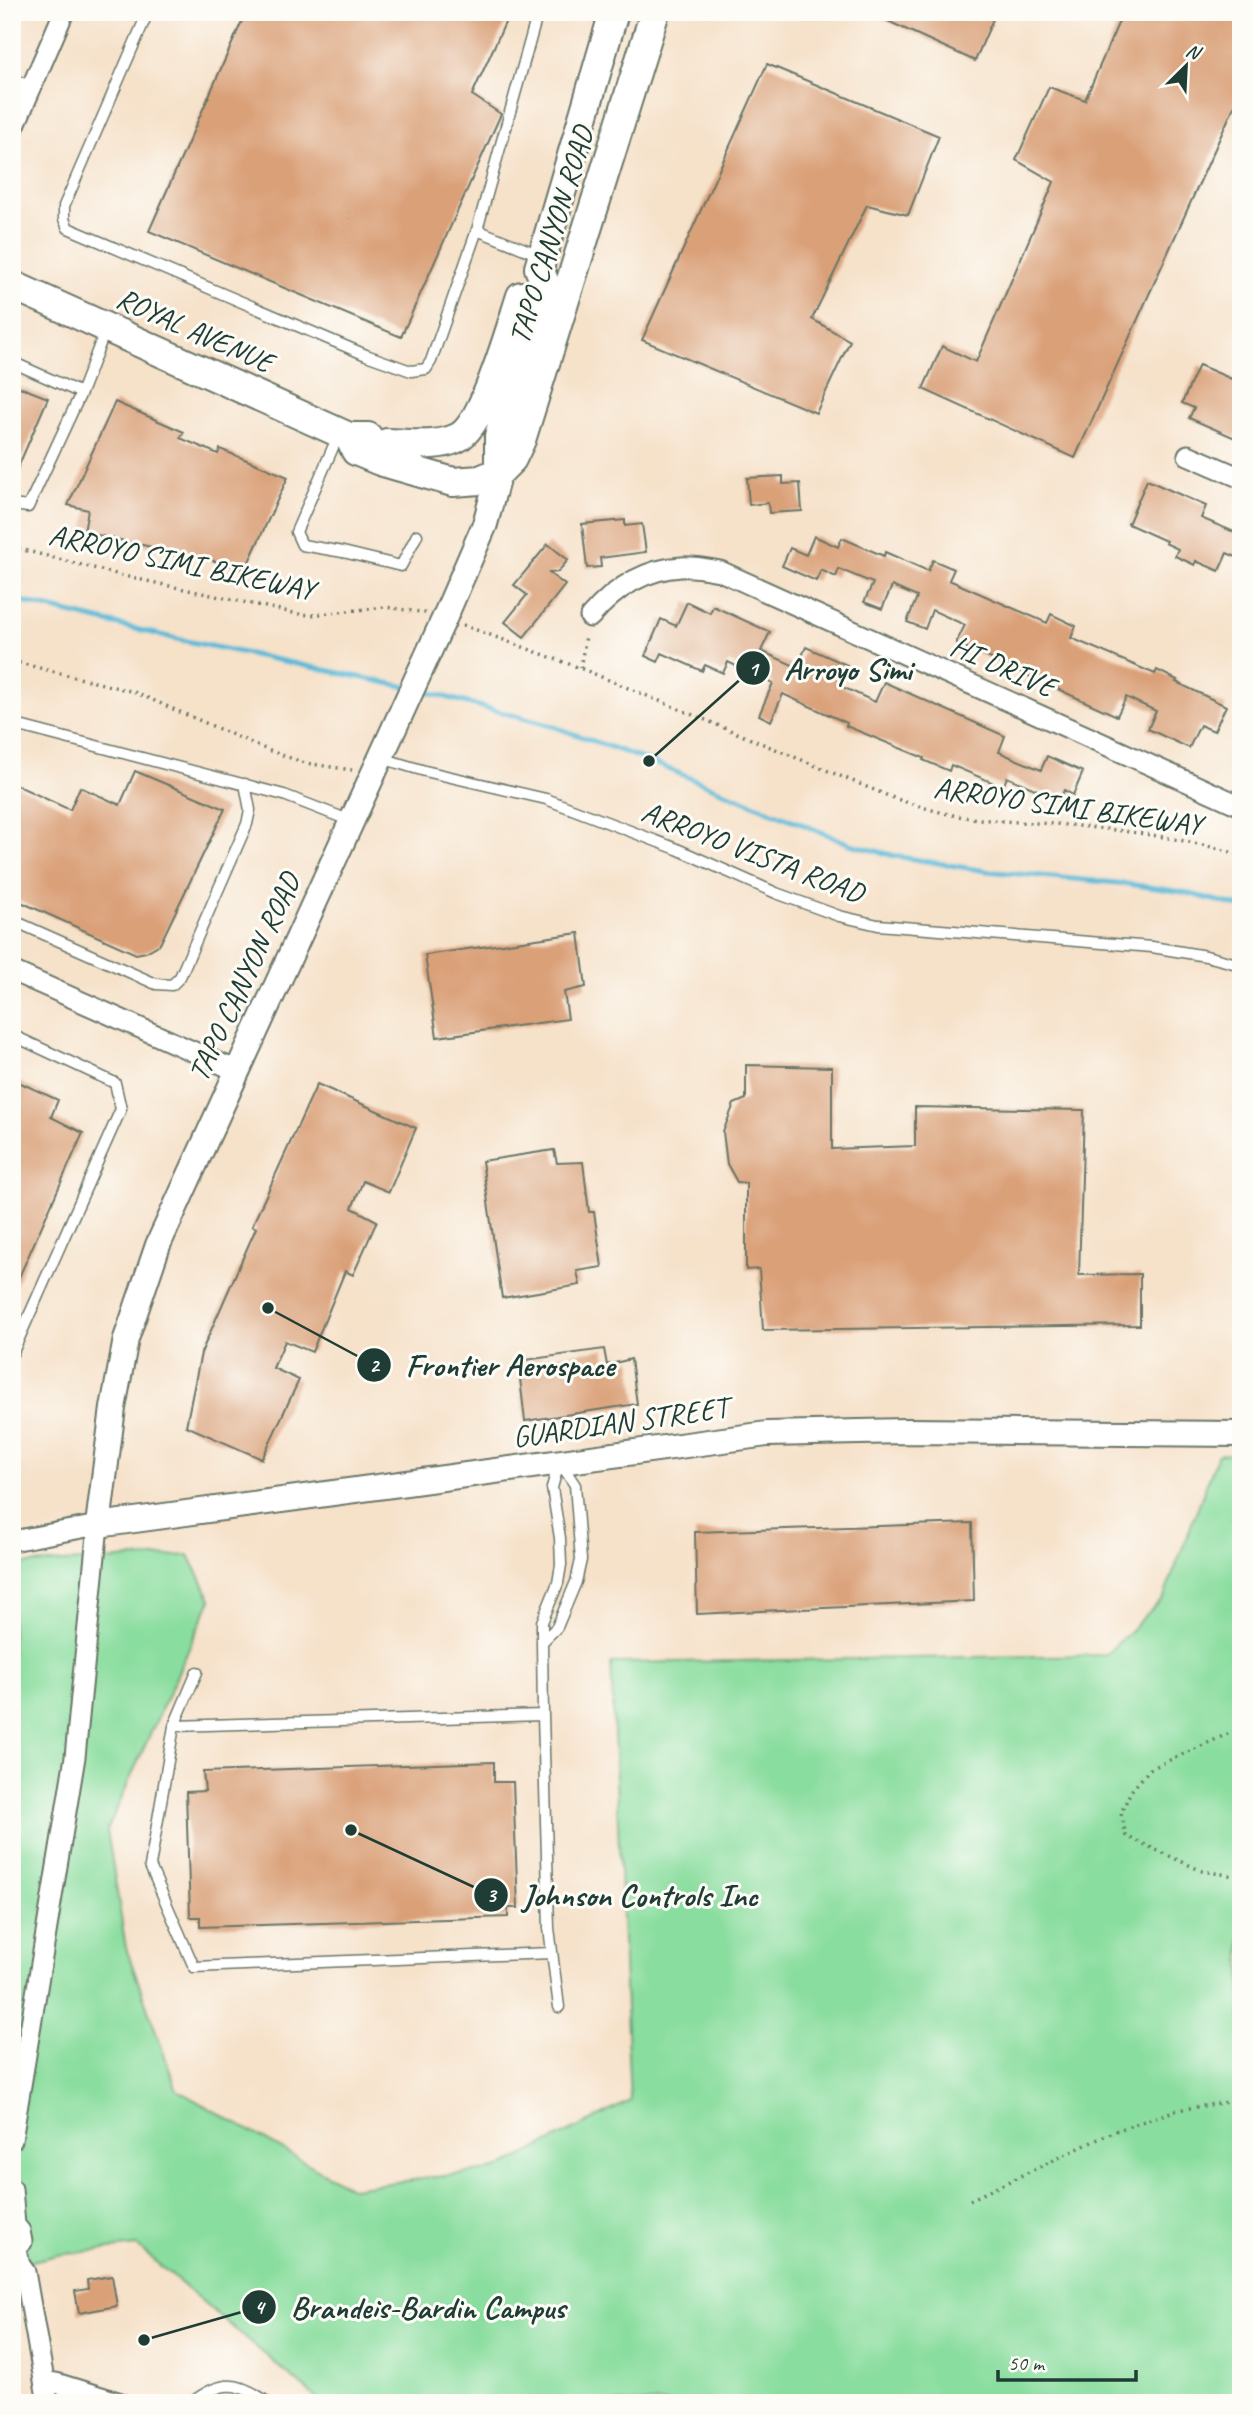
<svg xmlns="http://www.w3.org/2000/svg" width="1253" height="2415" font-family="Caveat,sans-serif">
<rect width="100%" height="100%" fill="#fdfcf7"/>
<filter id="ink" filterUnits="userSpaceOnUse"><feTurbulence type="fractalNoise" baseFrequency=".0143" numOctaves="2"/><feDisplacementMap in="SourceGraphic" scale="14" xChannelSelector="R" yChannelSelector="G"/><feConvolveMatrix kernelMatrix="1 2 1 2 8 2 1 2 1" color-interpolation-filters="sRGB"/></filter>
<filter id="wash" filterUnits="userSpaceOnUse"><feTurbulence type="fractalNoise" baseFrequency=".00686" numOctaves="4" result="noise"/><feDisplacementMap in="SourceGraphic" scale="28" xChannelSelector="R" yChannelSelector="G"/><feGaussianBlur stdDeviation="1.57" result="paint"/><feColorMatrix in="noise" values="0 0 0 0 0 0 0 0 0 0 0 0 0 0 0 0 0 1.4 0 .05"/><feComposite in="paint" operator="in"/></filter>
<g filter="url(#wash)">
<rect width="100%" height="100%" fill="#f6e1c9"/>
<path fill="#89dd9e" stroke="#548d69" stroke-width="2" d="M1218 1454 1241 1455V2403H322L137 2246 57 2255 12 2266V1565L189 1555 211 1599 107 1830 126 1948 177 2090 351 2188 497 2169 630 2101 611 1663 1106 1655 1164 1597Z"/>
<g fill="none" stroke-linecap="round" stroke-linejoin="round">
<path stroke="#59b9d7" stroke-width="5" d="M12 599 177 639 407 687
M420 690 552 726 649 761 850 844 895 856 986 871 1128 884 1183 892 1241 907"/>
</g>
<g id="blocks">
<path fill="#daa179" d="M246 12H510L472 95 501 114 401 337 149 231Z
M868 12H996L975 61Z
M1123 12H1241V91L1075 458 923 389 942 346 976 362 1054 182 1016 160 1049 87 1085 100Z
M767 64 939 136 908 215 867 205 812 319 850 341 816 413 642 340Z
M1199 365 1241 383V425L1235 438 1189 418 1194 408 1182 403Z
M12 384 48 398 12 481Z
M115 402 184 432 180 438 218 454 220 449 288 477 246 568 84 532 88 510 68 505Z
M783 476V484L800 483 802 511 769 513 768 503 749 505 747 478Z
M1147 480 1206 506 1201 518 1241 535V559L1227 553 1219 571 1196 561 1195 565 1175 556 1178 549 1165 543 1166 541 1128 524Z
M625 520V526L642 524 646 552 600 558 601 567 587 568 582 524Z
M814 536 838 547 842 538 884 556 885 552 928 571 933 560 954 569 949 580 1047 623 1051 614 1076 626 1071 638 1155 674 1157 670 1177 680 1176 682 1226 706 1214 731 1200 725 1189 748 1148 729 1156 711 1126 697 1117 716 956 643 965 625 932 610 925 629 907 622 917 597 892 586 882 609 864 602 873 583 839 569 836 577 821 570 816 581 782 566 790 548 806 555Z
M548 544 568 560 558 572 549 573 565 585 524 637 505 622 527 595 514 585Z
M687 602 710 613 713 606 770 632 761 651 797 667 806 647 847 665 838 685 875 702 884 682 1005 736 999 752 1041 770 1047 756 1083 772 1073 795 1064 790 1060 800 1007 777 1003 787 951 765 949 771 923 760 924 758 846 726 847 723 783 694 771 721 759 715 773 683 728 662 723 673 705 665 702 671 662 653 658 662 645 656 661 619 676 626Z
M135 771 225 809 160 944 146 952 136 954 12 898V783L70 810 80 787 120 805Z
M579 933 586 987 564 992 568 1019 437 1037 425 955Z
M746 1065 832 1067V1149L915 1146V1107L1084 1110 1079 1275 1140 1274V1325L763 1330 759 1269 746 1270V1183L737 1182 727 1164 723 1132 734 1104 746 1099Z
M12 1079 58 1100 51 1117 83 1133 12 1293Z
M317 1084 416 1128 389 1192 363 1181 352 1208 377 1221 353 1275 345 1271 312 1352 285 1341 273 1368 299 1380 262 1459 186 1426 201 1353 256 1228 252 1226Z
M554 1150 557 1163 583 1162 589 1212H594L602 1267 577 1271 580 1285 502 1298 482 1161Z
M604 1349 607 1365 631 1359 637 1404 525 1421 518 1361Z
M972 1523 974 1601 697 1614 695 1532Z
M494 1762V1782H513L518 1908H508V1917L200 1927V1917H190L186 1792 205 1791 203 1772Z
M112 2276 117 2306 79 2313 75 2291 88 2289 87 2280Z"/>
</g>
</g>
<g filter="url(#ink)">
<use href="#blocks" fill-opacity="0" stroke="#6a7668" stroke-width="2"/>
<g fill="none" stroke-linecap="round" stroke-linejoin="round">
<g stroke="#6a7668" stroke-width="13">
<path id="service" d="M148 12 64 206V219L68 228 366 355 411 371 426 369 431 361 477 230 538 12
M12 79 32 87
M477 230 542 256
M12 362 81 393 28 507 12 505
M81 393 105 331
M338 436 296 532 302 545 343 552 401 566 417 535
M12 724 284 795 351 821
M381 758 425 771 546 799 677 849 776 893 839 916 878 925 1152 947 1206 956 1241 965
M12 920 156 984 172 985 180 977 247 824 250 810 245 784
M12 1035 115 1083 121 1109 12 1354
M559 1461 575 1485 581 1560 576 1582 557 1627 542 1642V1622L558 1583 561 1565 560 1538 552 1488Z
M197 1672 174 1726 543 1715 542 1642
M543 1715 549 1928 559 2007
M174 1726 150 1866 194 1967 552 1953
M191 2403C221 2380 238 2380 268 2403"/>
</g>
<g stroke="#6a7668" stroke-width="23">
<path id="minor" d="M12 132 64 12
M1188 455 1241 478
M590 617C614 589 644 569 681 567 694 566 708 569 720 571L1241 806
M12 971 237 1071
M12 1541 98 1525 75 1757 12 2140
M12 2189 15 2225 20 2231 22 2242
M12 2232 20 2265 25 2272 48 2403
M44 2381 56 2383 121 2403"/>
</g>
<g stroke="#6a7668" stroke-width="28">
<path id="tertiary" d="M499 472 485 524 444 619 158 1245 126 1339 113 1408 98 1525 767 1434 905 1431 1241 1434"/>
</g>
<g stroke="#6a7668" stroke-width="32">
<path id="secondary" d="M12 285 349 437H368
M349 437 356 451 380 461 453 482 480 480 499 472 512 459 521 440 655 12
M387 443C410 443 436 448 457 438 484 426 511 326 521 296
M499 472V436L544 281 539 268 614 12"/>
</g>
<path stroke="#6a7668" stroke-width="3.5" stroke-dasharray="2 5" stroke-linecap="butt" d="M12 547 124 576 298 614 311 615 385 607 426 613
M463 625 580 668 891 797C915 805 939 813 964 817 1004 823 1046 822 1087 827 1139 832 1190 840 1241 855
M12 661 134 692 270 751 305 763 352 770
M580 668 586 636
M1241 1728 1150 1769 1131 1791 1121 1813 1126 1836 1202 1871 1241 1877
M970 2200 1115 2131 1177 2110 1241 2100"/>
<use href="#service" stroke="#fff" stroke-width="10"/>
<use href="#minor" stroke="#fff" stroke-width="19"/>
<use href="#tertiary" stroke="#fff" stroke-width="24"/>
<use href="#secondary" stroke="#fff" stroke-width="28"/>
</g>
</g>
<g text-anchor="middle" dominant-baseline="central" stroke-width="6" stroke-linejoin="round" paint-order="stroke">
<g font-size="30" fill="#1f3d34" stroke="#fdfcf7">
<text transform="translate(551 235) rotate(-73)">TAPO CANYON ROAD</text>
<text transform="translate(195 330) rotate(24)">ROYAL AVENUE</text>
<text transform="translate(182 562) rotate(12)">ARROYO SIMI BIKEWAY</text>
<text transform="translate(1003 666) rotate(24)">HI DRIVE</text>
<text transform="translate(1068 806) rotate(8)">ARROYO SIMI BIKEWAY</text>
<text transform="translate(753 852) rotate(21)">ARROYO VISTA ROAD</text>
<text transform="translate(244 977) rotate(-65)">TAPO CANYON ROAD</text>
<text transform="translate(620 1422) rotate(-8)">GUARDIAN STREET</text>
</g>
</g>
<path fill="none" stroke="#1f3d34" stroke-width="2.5" d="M649 761L753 668M268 1308L374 1365M351 1830L491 1895M144 2340L259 2307"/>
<g fill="#1f3d34" stroke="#fdfcf7" stroke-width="2.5">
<circle cx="649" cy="761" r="7"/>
<circle cx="268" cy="1308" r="7"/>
<circle cx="351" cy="1830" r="7"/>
<circle cx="144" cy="2340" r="7"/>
<circle cx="753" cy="668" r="18"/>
<circle cx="374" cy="1365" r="18"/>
<circle cx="491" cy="1895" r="18"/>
<circle cx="259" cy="2307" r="18"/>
</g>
<g font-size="21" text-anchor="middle" font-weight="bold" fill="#fff">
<text x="753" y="676">1</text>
<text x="374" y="1372">2</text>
<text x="491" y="1902">3</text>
<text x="259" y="2314">4</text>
</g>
<g font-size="32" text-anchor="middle" font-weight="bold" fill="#1f3d34" stroke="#fdfcf7" stroke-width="6" stroke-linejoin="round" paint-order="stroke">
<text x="848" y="680">Arroyo Simi</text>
<text x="510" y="1376">Frontier Aerospace</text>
<text x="640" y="1906">Johnson Controls Inc</text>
<text x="428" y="2318">Brandeis-Bardin Campus</text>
</g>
<rect width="1253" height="2415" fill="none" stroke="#fdfcf7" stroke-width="42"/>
<g transform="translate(1186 66) rotate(24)" stroke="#fdfcf7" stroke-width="5" paint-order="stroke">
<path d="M0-5L12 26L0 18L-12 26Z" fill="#1f3d34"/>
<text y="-10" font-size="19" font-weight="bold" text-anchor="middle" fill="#1f3d34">N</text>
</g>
<path d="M998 2370v10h138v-10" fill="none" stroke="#1f3d34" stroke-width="3.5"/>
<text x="1008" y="2370" font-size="21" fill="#1f3d34" stroke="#fdfcf7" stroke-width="5" paint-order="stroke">50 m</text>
</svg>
